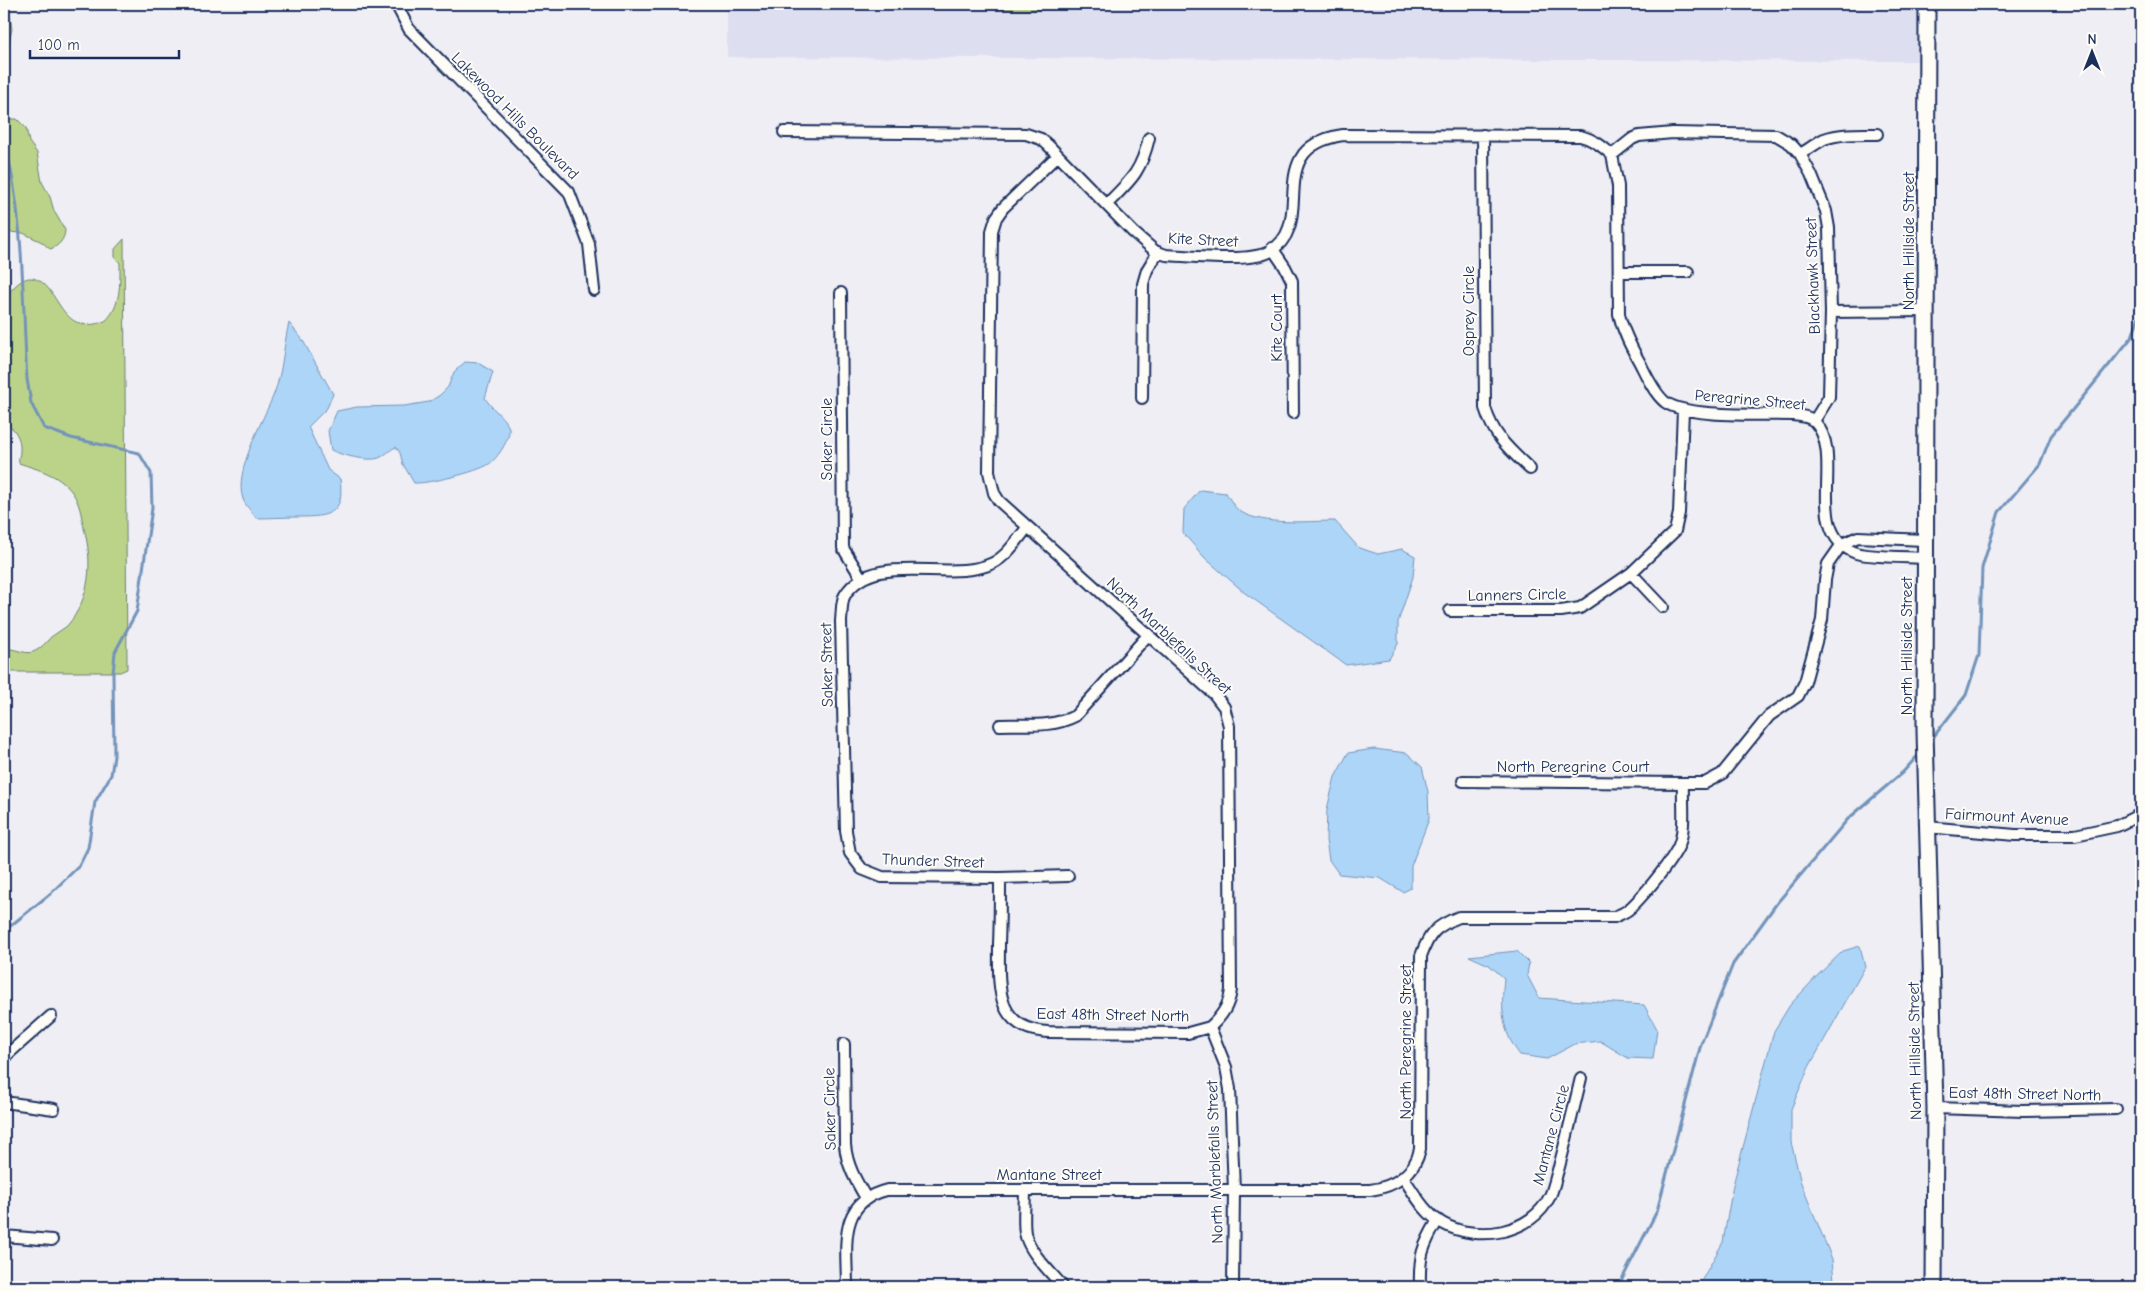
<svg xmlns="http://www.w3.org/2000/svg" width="2145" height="1291" font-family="'Comic Neue',sans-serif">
<rect width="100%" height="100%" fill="#eeeef4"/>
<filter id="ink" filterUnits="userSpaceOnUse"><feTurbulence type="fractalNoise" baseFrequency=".02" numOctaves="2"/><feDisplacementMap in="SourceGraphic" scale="10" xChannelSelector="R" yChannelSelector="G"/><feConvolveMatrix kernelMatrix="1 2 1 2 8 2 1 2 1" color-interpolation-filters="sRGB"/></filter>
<g filter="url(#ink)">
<path fill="#dddef0" d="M727 4H1928V61L727 57Z"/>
<path fill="#bbd389" stroke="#6b8174" d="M4 4H8L12 29 4 63Z
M863 4H942L938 7H890Z
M984 4H1095L1038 10 989 9Z
M11 119H17L26 128 29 142 37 153 42 182 50 197 54 211 65 230C65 239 58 247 50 249L42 242 23 233 4 232V122Z
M124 239 127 669 120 672H4V650C13 646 23 655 33 652 41 649 46 642 51 637 56 633 62 630 67 626 91 598 93 562 84 528 81 515 80 503 72 492 58 474 39 470 19 463 18 458 20 456 20 451 21 437 15 429 4 422 4 394 4 366 4 338 4 327 2 314 4 303 6 294 20 278 30 278 60 279 57 340 105 321 121 308 120 282 120 263L115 257V249Z"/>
<path fill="#add5f7" stroke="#7393ba" d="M289 323 302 339 333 394 327 408 308 427 328 470 340 479C345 514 329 517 299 517 285 517 271 518 256 518 252 512 245 505 243 499 233 472 264 419 274 394 283 371 283 347 289 323Z
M465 362 478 363 493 372 485 398C491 408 507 420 509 428 511 438 497 459 489 464 478 472 427 484 414 483L403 464 400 453 396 447C390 449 385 456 379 458 369 462 340 455 331 450L328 431 337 411 357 407 404 406 429 402 440 395 448 387 454 372Z
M1200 490 1226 493C1230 499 1235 509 1241 512 1265 526 1308 521 1335 521L1359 548 1378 554 1402 549 1415 556 1413 577 1398 622V644L1389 659 1346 665 1245 593 1205 558 1183 533 1184 509Z
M1374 749 1407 753 1422 767 1428 792 1429 819 1411 866V888L1403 892 1380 878 1339 874 1329 860 1326 840 1327 809 1335 777 1348 753Z
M1860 946 1865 967 1809 1067 1791 1109V1142L1801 1183 1832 1259 1834 1281 1822 1287H1698L1723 1242 1733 1185 1774 1031 1790 1005 1819 974 1843 951Z
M1517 951 1529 963 1527 975 1539 998 1644 1005 1657 1029 1653 1059 1628 1058 1600 1041 1575 1044 1547 1059 1520 1055C1501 1031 1501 1008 1504 978L1489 965 1469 956Z"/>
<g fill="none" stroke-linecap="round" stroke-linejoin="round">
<path stroke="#7393ba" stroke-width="3" d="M4 140C25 217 22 300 27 379L31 403 44 428 71 438 139 453 151 473 152 508 137 611 115 652 113 674 114 756 111 775 95 802 88 848 79 866 50 894 4 931
M1931 740 1966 695 1979 655 1982 568 1999 512 2040 464 2051 436 2132 337 2141 310
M1618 1287 1657 1211 1701 1044 1733 964 1777 903 1848 819 1903 772 1920 753"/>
<g stroke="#1b2f5e" stroke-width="14">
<path id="minor" d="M396 4 409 29 569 192 589 244 594 290
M784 132 1026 134 1041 139 1048 145 1133 232 1155 251 1166 255C1190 256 1248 263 1269 252 1320 223 1259 148 1343 135L1580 136C1593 139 1602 146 1612 155
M1483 135 1485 408C1494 437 1509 449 1530 469
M1800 154C1808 150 1816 143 1824 139 1841 133 1860 134 1877 134
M1058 155 1003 208 996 218 992 231 989 472 994 493 999 501 1214 694 1224 707 1229 726 1231 990C1229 1006 1222 1016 1210 1027L1226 1067 1230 1089 1234 1190 1233 1287
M1612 155 1618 186 1619 314C1623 332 1631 347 1640 363 1646 375 1654 393 1665 402 1686 418 1765 414 1793 415 1800 416 1810 416 1815 422 1846 456 1802 532 1856 553 1867 557 1910 557 1925 558
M1612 155 1632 139 1639 136 1673 133 1776 135 1791 144 1800 154 1811 174 1826 211 1829 228 1831 312 1829 397 1814 421
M1107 204C1131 180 1141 172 1149 138
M1272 248 1285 267 1292 281 1293 413
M1619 272H1688
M841 293 843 548 862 579
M1831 312 1926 311
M1142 398 1143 284 1147 270 1158 252
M1027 528C1017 540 1007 556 993 563 950 584 874 549 845 595 841 601 842 613 841 621L846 831 850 853 862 869 882 877 1000 878 1068 876
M1842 544 1858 537 1924 540
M1631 573 1663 607
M1450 611H1561L1580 608 1631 573 1675 531 1679 513 1683 410
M1000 725C1025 724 1052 728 1075 716L1149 634
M1463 781 1683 783
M1927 827 2015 835H2075L2117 826 2141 814
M1000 878C1000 900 1000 922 999 944 999 985 994 1029 1048 1032L1188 1033 1210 1027
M844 1044 845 1145C847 1166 856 1181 866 1198
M4 1060 9 1053 51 1016
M4 1102 54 1109
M1935 1108 2023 1111 2116 1109
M1403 1177C1414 1193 1425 1214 1442 1223 1477 1243 1532 1234 1550 1196 1554 1187 1556 1176 1559 1167 1567 1137 1574 1107 1581 1078
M1025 1190C1025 1204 1023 1220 1025 1233 1029 1253 1051 1272 1063 1287
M4 1236 52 1240
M847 1287C847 1246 837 1202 887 1190H1370C1394 1187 1415 1174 1420 1149L1421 956C1429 933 1436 926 1459 917H1614C1619 915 1624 913 1628 910 1641 899 1673 860 1679 845 1686 827 1682 802 1683 783H1705L1722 774 1769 716 1798 696 1805 682 1822 620 1825 580 1828 564 1842 544
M1420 1287C1419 1256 1422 1247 1438 1220"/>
</g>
<g stroke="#1b2f5e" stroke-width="19">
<path id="secondary" d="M1927 4 1925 731 1935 1108 1934 1287"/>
</g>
<use href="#minor" stroke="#fdfcf7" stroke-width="10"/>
<use href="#secondary" stroke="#fdfcf7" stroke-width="15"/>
</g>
</g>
<g text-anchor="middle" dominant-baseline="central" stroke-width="4" stroke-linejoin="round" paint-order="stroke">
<g font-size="16" fill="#1b2f5e" stroke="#fdfcf7">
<text transform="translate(515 116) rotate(45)">Lakewood Hills Boulevard</text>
<text transform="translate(1203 240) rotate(3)">Kite Street</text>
<text transform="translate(1909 241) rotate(-90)">North Hillside Street</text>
<text transform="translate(1813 276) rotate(-92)">Blackhawk Street</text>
<text transform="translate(1469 311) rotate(-90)">Osprey Circle</text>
<text transform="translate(1277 328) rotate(-90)">Kite Court</text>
<text transform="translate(1750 400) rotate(5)">Peregrine Street</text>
<text transform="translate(827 439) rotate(-90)">Saker Circle</text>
<text transform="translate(1517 595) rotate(-1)">Lanners Circle</text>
<text transform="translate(1169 636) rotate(43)">North Marblefalls Street</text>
<text transform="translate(1907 646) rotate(-90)">North Hillside Street</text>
<text transform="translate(827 665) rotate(-91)">Saker Street</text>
<text x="1573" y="767">North Peregrine Court</text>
<text transform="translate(2007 817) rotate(3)">Fairmount Avenue</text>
<text transform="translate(933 861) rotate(2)">Thunder Street</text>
<text transform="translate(1113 1015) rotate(1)">East 48th Street North</text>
<text transform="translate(1406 1042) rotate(-90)">North Peregrine Street</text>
<text transform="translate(1915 1051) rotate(-91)">North Hillside Street</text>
<text transform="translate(2025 1094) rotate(1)">East 48th Street North</text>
<text transform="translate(830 1109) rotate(-91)">Saker Circle</text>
<text transform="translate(1551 1135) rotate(-75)">Mantane Circle</text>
<text transform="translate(1215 1162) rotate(-92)">North Marblefalls Street</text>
<text x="1049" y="1175">Mantane Street</text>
</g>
</g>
<rect width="2145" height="1291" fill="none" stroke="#fdfcf7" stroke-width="20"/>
<rect x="10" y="10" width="2125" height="1271" fill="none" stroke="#1b2f5e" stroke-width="2" filter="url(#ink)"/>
<g transform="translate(2092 52)" stroke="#fdfcf7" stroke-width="4" paint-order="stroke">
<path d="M0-4L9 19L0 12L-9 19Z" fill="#1b2f5e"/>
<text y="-8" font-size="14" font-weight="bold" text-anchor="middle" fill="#1b2f5e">N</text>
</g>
<path d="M30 50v8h149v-8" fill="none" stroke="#1b2f5e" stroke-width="2.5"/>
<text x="38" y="50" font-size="15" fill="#1b2f5e" stroke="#fdfcf7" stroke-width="4" paint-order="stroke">100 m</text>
</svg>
